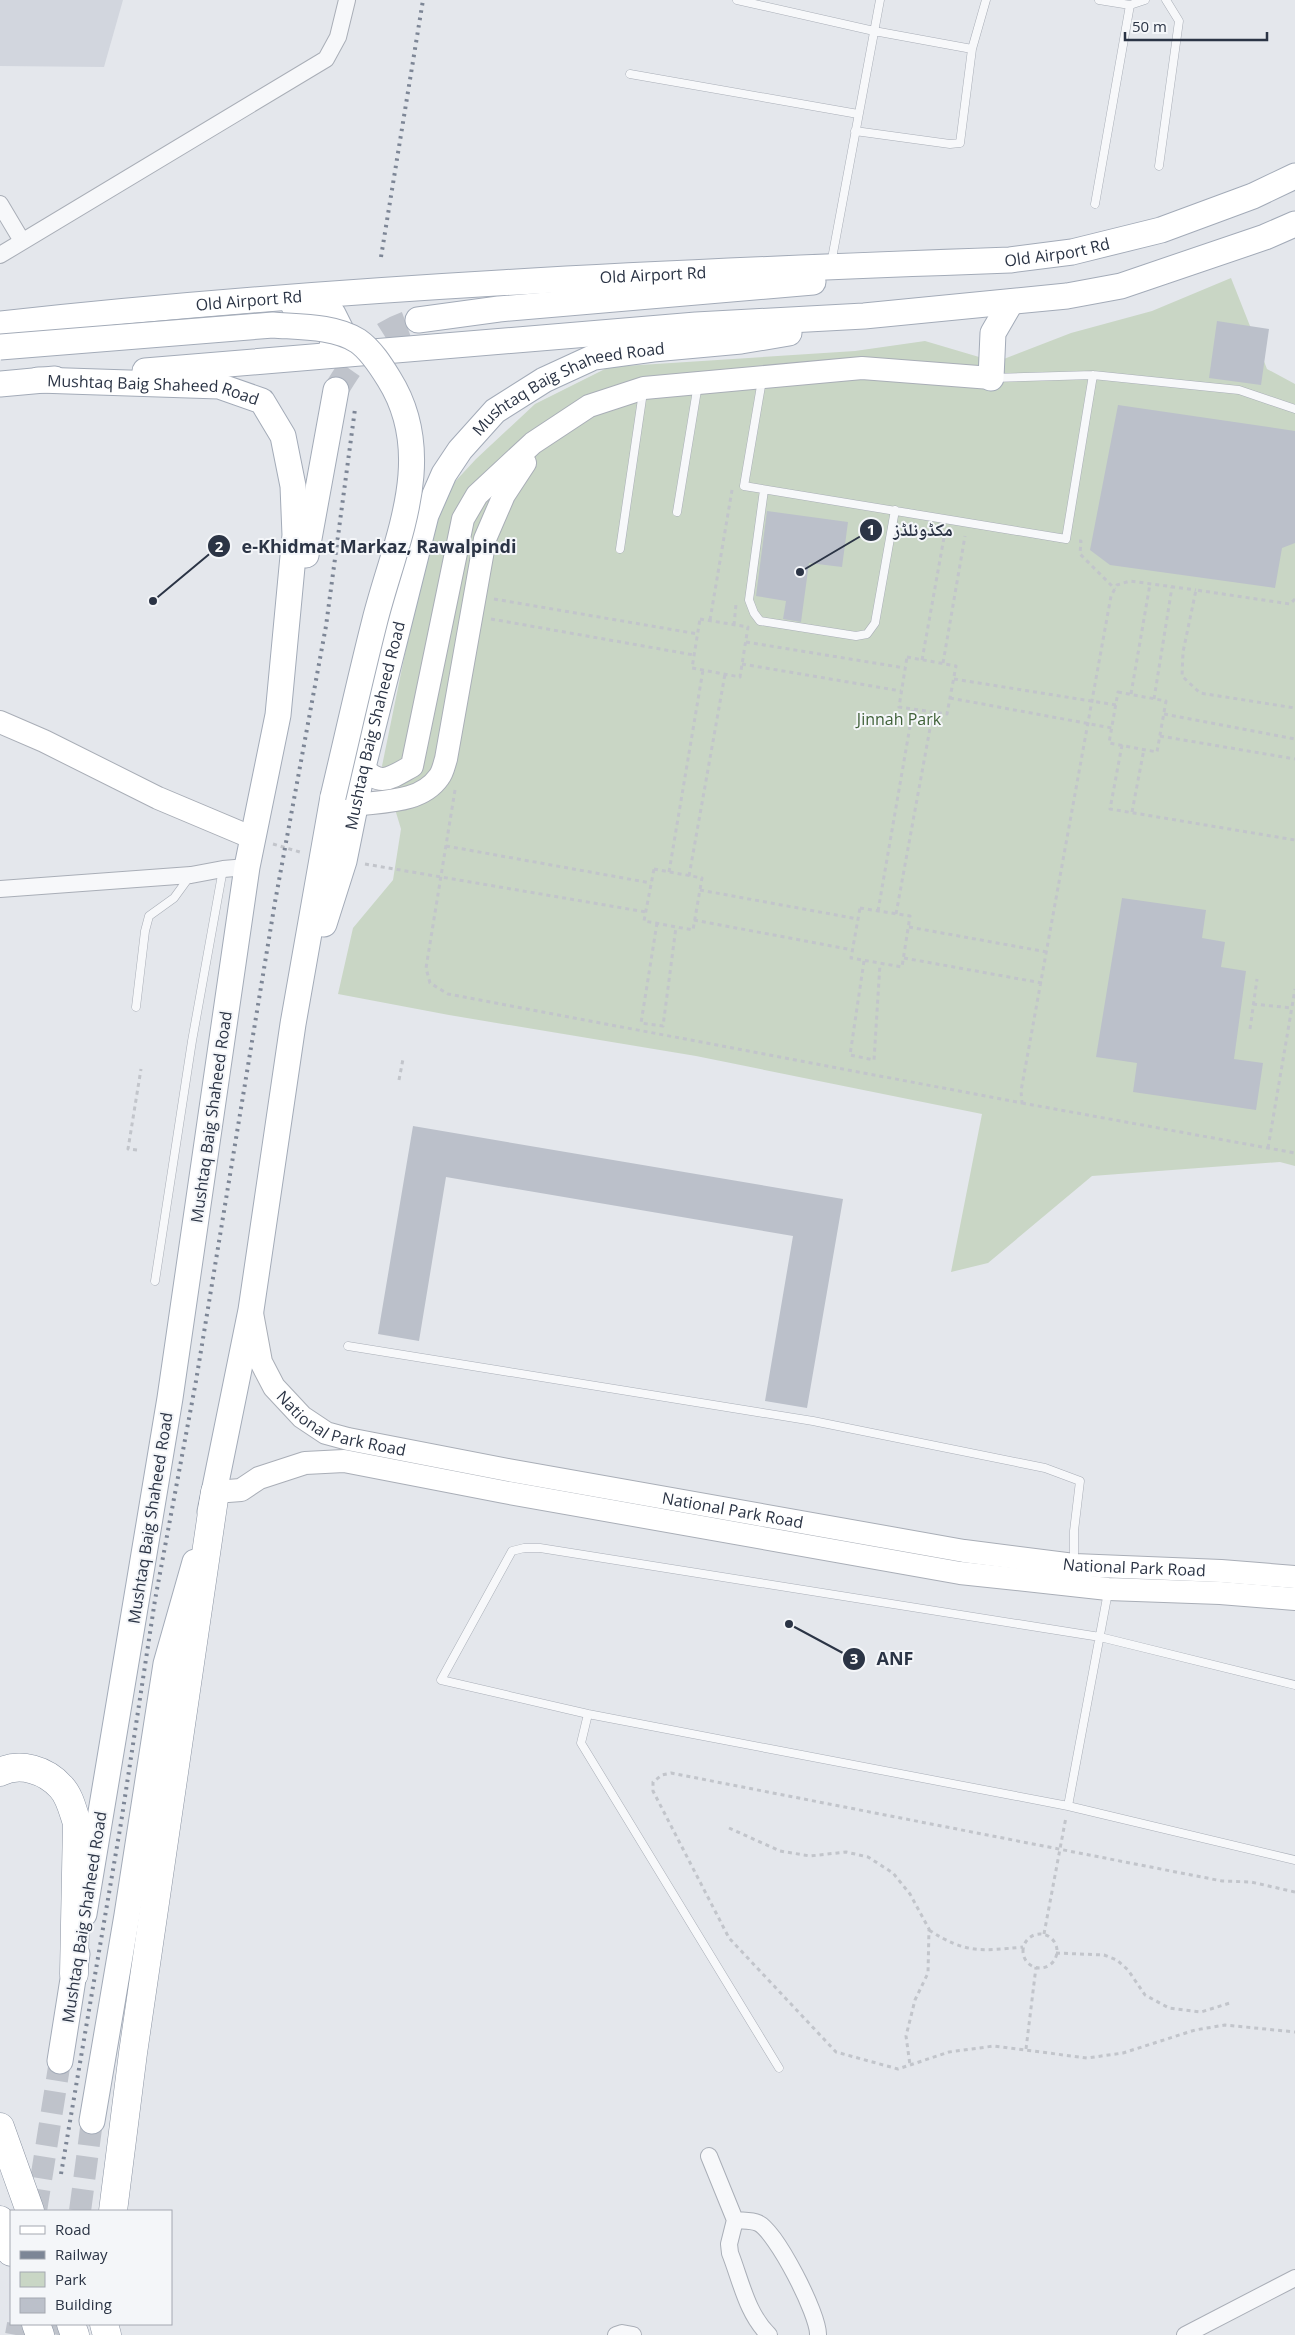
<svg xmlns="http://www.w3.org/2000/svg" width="1295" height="2335" font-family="'Open Sans','Noto Naskh Arabic',sans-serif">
<rect width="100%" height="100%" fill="#e4e7ec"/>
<path fill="#d2d6de" d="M0 0H123L104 67 0 66Z"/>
<path fill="#c9d6c5" d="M1231 278 1267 369 1295 384V1166L1280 1162 1092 1176 988 1263 951 1272 982 1114 696 1056 449 1015 338 994 353 928 393 880 401 829 382 766 429 536 450 487 476 459 535 404 609 367 855 351 925 341 996 362 1071 333 1152 311Z"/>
<path fill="#bbc0ca" d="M1217 321 1269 329 1261 385 1209 378Z
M1118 405 1295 431V543L1282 548 1275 588 1110 565 1090 550Z
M767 511 848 522 842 567 809 563 801 622 783 619 786 601 756 596Z
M1122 898 1206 910 1202 938 1225 942 1221 967 1246 971 1234 1059 1263 1063 1256 1110 1133 1092 1137 1063 1096 1057Z
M413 1126 843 1199 807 1408 765 1401 793 1236 446 1177 419 1341 378 1334Z"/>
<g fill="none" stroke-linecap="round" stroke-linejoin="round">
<path stroke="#bfc3cb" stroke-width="22" stroke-dasharray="22 11" stroke-linecap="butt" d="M36 2211 60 2061
M80 2211 92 2121
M16 2335 18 2324
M58 2335 60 2324"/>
<path stroke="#bfc3cb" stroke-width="25" stroke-dasharray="25 12" stroke-linecap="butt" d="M336 390C358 353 375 332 418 320"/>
<g stroke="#a9aeb7" stroke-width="9">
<path id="lane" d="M737 0 874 31 972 49 960 143 950 144 855 131
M1099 0 1130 5 1145 0
M972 49 986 0
M630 74 858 114
M1159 166 1179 21 1166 0
M1095 204 1130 5
M831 264 880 0
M993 378 1093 375 1239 390 1295 409
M762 380 744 486 1066 539 1093 375
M764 490 749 600 754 613 760 621 856 636 867 634 875 623 895 510
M677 512 698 384
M620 549 643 392
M136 1007 145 931 149 916 174 898 190 876
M155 1281 192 1041 223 869
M348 1346 813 1421 1045 1468 1080 1481 1074 1531V1563
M1295 1685 1100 1637 540 1548H524L512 1551 441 1680 588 1714 1068 1806 1295 1860
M588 1714 581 1743 779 2068
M1068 1806 1108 1592"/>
</g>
<g stroke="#a9aeb7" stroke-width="18">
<path id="street" d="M0 204 22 241
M0 255 326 59 338 37 347 0
M0 889 191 875 223 869 247 867
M709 2156 735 2220 729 2244 730 2253C741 2281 747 2314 769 2335
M735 2220C742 2221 751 2220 758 2223 776 2231 819 2315 818 2335
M616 2335 622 2333 633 2335
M1185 2335 1295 2278"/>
</g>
<g stroke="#a9aeb7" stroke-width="24">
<g id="secondary">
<path d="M0 722 44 741 158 798 253 838"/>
<path d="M363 767C380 788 392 777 412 766L463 519 477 495 533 443 589 406 644 388 862 368 991 378"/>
<path d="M355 805C383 801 421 803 439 777 443 772 444 765 446 759L485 539 504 495 525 463"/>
<path id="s1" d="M252 1313 261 1362 274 1387 302 1417 326 1433 348 1439 508 1470 964 1551 1074 1565 1221 1571 1295 1577"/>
<path d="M215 1492 241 1490 259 1478 305 1463 344 1461 504 1492 960 1573 1108 1589 1220 1593 1295 1599"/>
</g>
</g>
<g stroke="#a3abb8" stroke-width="27">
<g id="primary">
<path d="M294 306 309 307 333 314 342 332 332 346"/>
<path d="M418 320 499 309 813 282"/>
<path id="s2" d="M0 324C335 287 673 272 1010 260L1072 252 1161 230 1253 196 1295 176"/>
<path d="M145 371 696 325 864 316 1067 296 1121 286 1265 237 1295 224"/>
<path d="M991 378 993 333 1011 302"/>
<path id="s3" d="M38 380 219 386 262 401 283 436 293 486 295 535 278 715 247 867 170 1398 84 1914"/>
<path d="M0 384 55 379"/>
<path d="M306 555 336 390"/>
<path id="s4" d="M324 924 344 861 363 767 426 515 444 474 460 450 495 411 544 380 594 357 653 349 741 341 789 333"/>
<path d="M210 1512 251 1310 293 1024 333 797"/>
<path d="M60 2061 77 1954"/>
<path d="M92 2121 127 1915 166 1664 195 1562"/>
</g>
</g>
<g stroke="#8b94a3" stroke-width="29">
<path id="highway" d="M0 1772C20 1762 46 1770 61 1787 70 1796 73 1812 77 1823L74 1974
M0 2127 30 2211
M113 2211 133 2053 215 1492
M0 2220 11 2252
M36 2324 40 2335
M71 2324 75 2335
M104 2324 107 2335"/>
</g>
<path stroke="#c2c5cb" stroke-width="3" stroke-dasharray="4 4" stroke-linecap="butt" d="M1079 541H1081L1080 554 1115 589
M494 599 698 634
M1295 599 1290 604 1196 590 1183 652 1182 676 1200 693 1295 708
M491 619 694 655
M700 619 748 627 740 677 692 668Z
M710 620 732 490
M734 625 736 604
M746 642 905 668
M907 657 956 666 947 714 899 707Z
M922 660 945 532
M943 663 965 536
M742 664 901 691
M954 679 1116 705
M1118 692 1166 701 1157 752 1109 743Z
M1131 694 1150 584
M950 698 1112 728
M1154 699 1172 587
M1164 714 1295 739
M1160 736 1295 759
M1122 745 1110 809 1295 840
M455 790 426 968 430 983 448 994 1022 1103 1021 1091 1111 596 1117 585 1130 581 1196 590
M1132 812 1144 749
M273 844 303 853
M446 846 651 883
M365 864 646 912
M654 869 702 878 693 930 644 921Z
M669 872 703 670
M689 876 725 674
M700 890 858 919
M860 908 910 916 902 967 851 958Z
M878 911 913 709
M896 914 933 712
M694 920 853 950
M657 923 641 1023 663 1026 676 927
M909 927 1047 952
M904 958 1042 983
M864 961 850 1055 874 1060 880 964
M1253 1004 1292 1008
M1250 1029 1257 979
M399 1080 403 1059
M1022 1103 1295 1153
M1268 1148 1295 989
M137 1150 128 1149 141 1069
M729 1828 780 1851 810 1856 846 1852 868 1857 893 1873 910 1894 929 1929 928 1973 915 2000 906 2036 910 2065
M1295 1892 1251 1882 1222 1881 671 1773 662 1775 653 1782V1791L729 1938 836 2052 898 2069 949 2052 994 2046 1087 2058 1123 2053 1195 2030 1225 2025 1295 2032
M929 1930C966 1954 981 1951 1023 1947
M1044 1934 1066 1817
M1023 1951a17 17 0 1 1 34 0a17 17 0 1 1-34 0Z
M1056 1953 1104 1955 1117 1960 1128 1970 1145 1995 1169 2008 1201 2012 1230 2003
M1026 2049 1036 1967"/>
<use href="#lane" stroke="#f7f8fa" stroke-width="8"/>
<use href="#street" stroke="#f7f8fa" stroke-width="16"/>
<use href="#secondary" stroke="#fff" stroke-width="22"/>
<use href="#primary" stroke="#fff" stroke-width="25"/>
<use href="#highway" stroke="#fff" stroke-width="28"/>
<path stroke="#7d8696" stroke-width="4" stroke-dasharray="2.5 5" stroke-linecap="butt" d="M381 257 423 0
M61 2174 121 1823 155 1600 196 1381 275 902 326 626 355 409"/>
<g stroke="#a3abb8" stroke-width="27" stroke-linecap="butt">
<path id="primary-bridge" d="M0 347 273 325C299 327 335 326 358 341 371 350 381 366 389 379 438 457 395 541 375 620 360 679 347 738 333 797"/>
</g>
<use href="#primary-bridge" stroke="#fff" stroke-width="25"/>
</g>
<g text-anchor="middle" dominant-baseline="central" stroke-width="4" stroke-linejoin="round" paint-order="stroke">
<g font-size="16" fill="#2b3445" stroke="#f4f6f9">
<text stroke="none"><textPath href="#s2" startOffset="1060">Old Airport Rd</textPath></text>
<text stroke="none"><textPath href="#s2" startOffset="655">Old Airport Rd</textPath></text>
<text stroke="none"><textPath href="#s2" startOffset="250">Old Airport Rd</textPath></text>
<text stroke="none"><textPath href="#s3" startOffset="116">Mushtaq Baig Shaheed Road</textPath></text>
<text stroke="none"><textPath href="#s4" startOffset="625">Mushtaq Baig Shaheed Road</textPath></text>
<text stroke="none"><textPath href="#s4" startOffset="205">Mushtaq Baig Shaheed Road</textPath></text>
<text transform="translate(211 1117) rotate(-82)">Mushtaq Baig Shaheed Road</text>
<text stroke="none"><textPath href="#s1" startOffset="158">National Park Road</textPath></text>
<text stroke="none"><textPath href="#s1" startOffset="562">National Park Road</textPath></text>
<text transform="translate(150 1518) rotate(-81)">Mushtaq Baig Shaheed Road</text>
<text stroke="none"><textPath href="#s1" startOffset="968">National Park Road</textPath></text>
<text transform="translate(84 1917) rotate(-81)">Mushtaq Baig Shaheed Road</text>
</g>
<g font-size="16" fill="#3f6138" stroke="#f4f6f9">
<text x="899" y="719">Jinnah Park</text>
</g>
</g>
<path fill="none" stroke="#2b3445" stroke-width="2" d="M800 572L871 530M153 601L219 546M789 1624L854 1659"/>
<g fill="#2b3445" stroke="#f4f6f9" stroke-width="2">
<circle cx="800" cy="572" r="5"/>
<circle cx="153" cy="601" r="5"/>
<circle cx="789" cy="1624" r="5"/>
<circle cx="871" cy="530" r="12"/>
<circle cx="219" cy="546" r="12"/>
<circle cx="854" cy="1659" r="12"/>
</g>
<g font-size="15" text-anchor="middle" font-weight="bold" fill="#fff">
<text x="871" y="535">1</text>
<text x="219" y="552">2</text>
<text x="854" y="1664">3</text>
</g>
<g font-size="18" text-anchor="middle" font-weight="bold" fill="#2b3445" stroke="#f4f6f9" stroke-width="4" stroke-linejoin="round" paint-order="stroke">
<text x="923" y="536">مکڈونلڈز</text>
<text x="379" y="553">e-Khidmat Markaz, Rawalpindi</text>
<text x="895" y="1665">ANF</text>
</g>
<rect x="10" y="2210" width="162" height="115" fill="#f4f6f9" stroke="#a4a8b1"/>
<rect x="20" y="2226" width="25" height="8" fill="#ffffff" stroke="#a4a8b1"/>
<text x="55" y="2235" font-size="15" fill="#2b3445">Road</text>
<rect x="20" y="2251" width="25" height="8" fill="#7d8696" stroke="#a4a8b1"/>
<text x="55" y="2260" font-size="15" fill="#2b3445">Railway</text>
<rect x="20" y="2272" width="25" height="15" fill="#c9d6c5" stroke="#a4a8b1"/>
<text x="55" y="2285" font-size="15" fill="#2b3445">Park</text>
<rect x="20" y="2298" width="25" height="15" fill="#bbc0ca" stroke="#a4a8b1"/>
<text x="55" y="2310" font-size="15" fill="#2b3445">Building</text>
<path d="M1125 32v8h142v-8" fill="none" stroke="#2b3445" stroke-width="2.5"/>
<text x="1132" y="32" font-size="15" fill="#2b3445" stroke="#f4f6f9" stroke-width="4" paint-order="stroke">50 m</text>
</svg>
